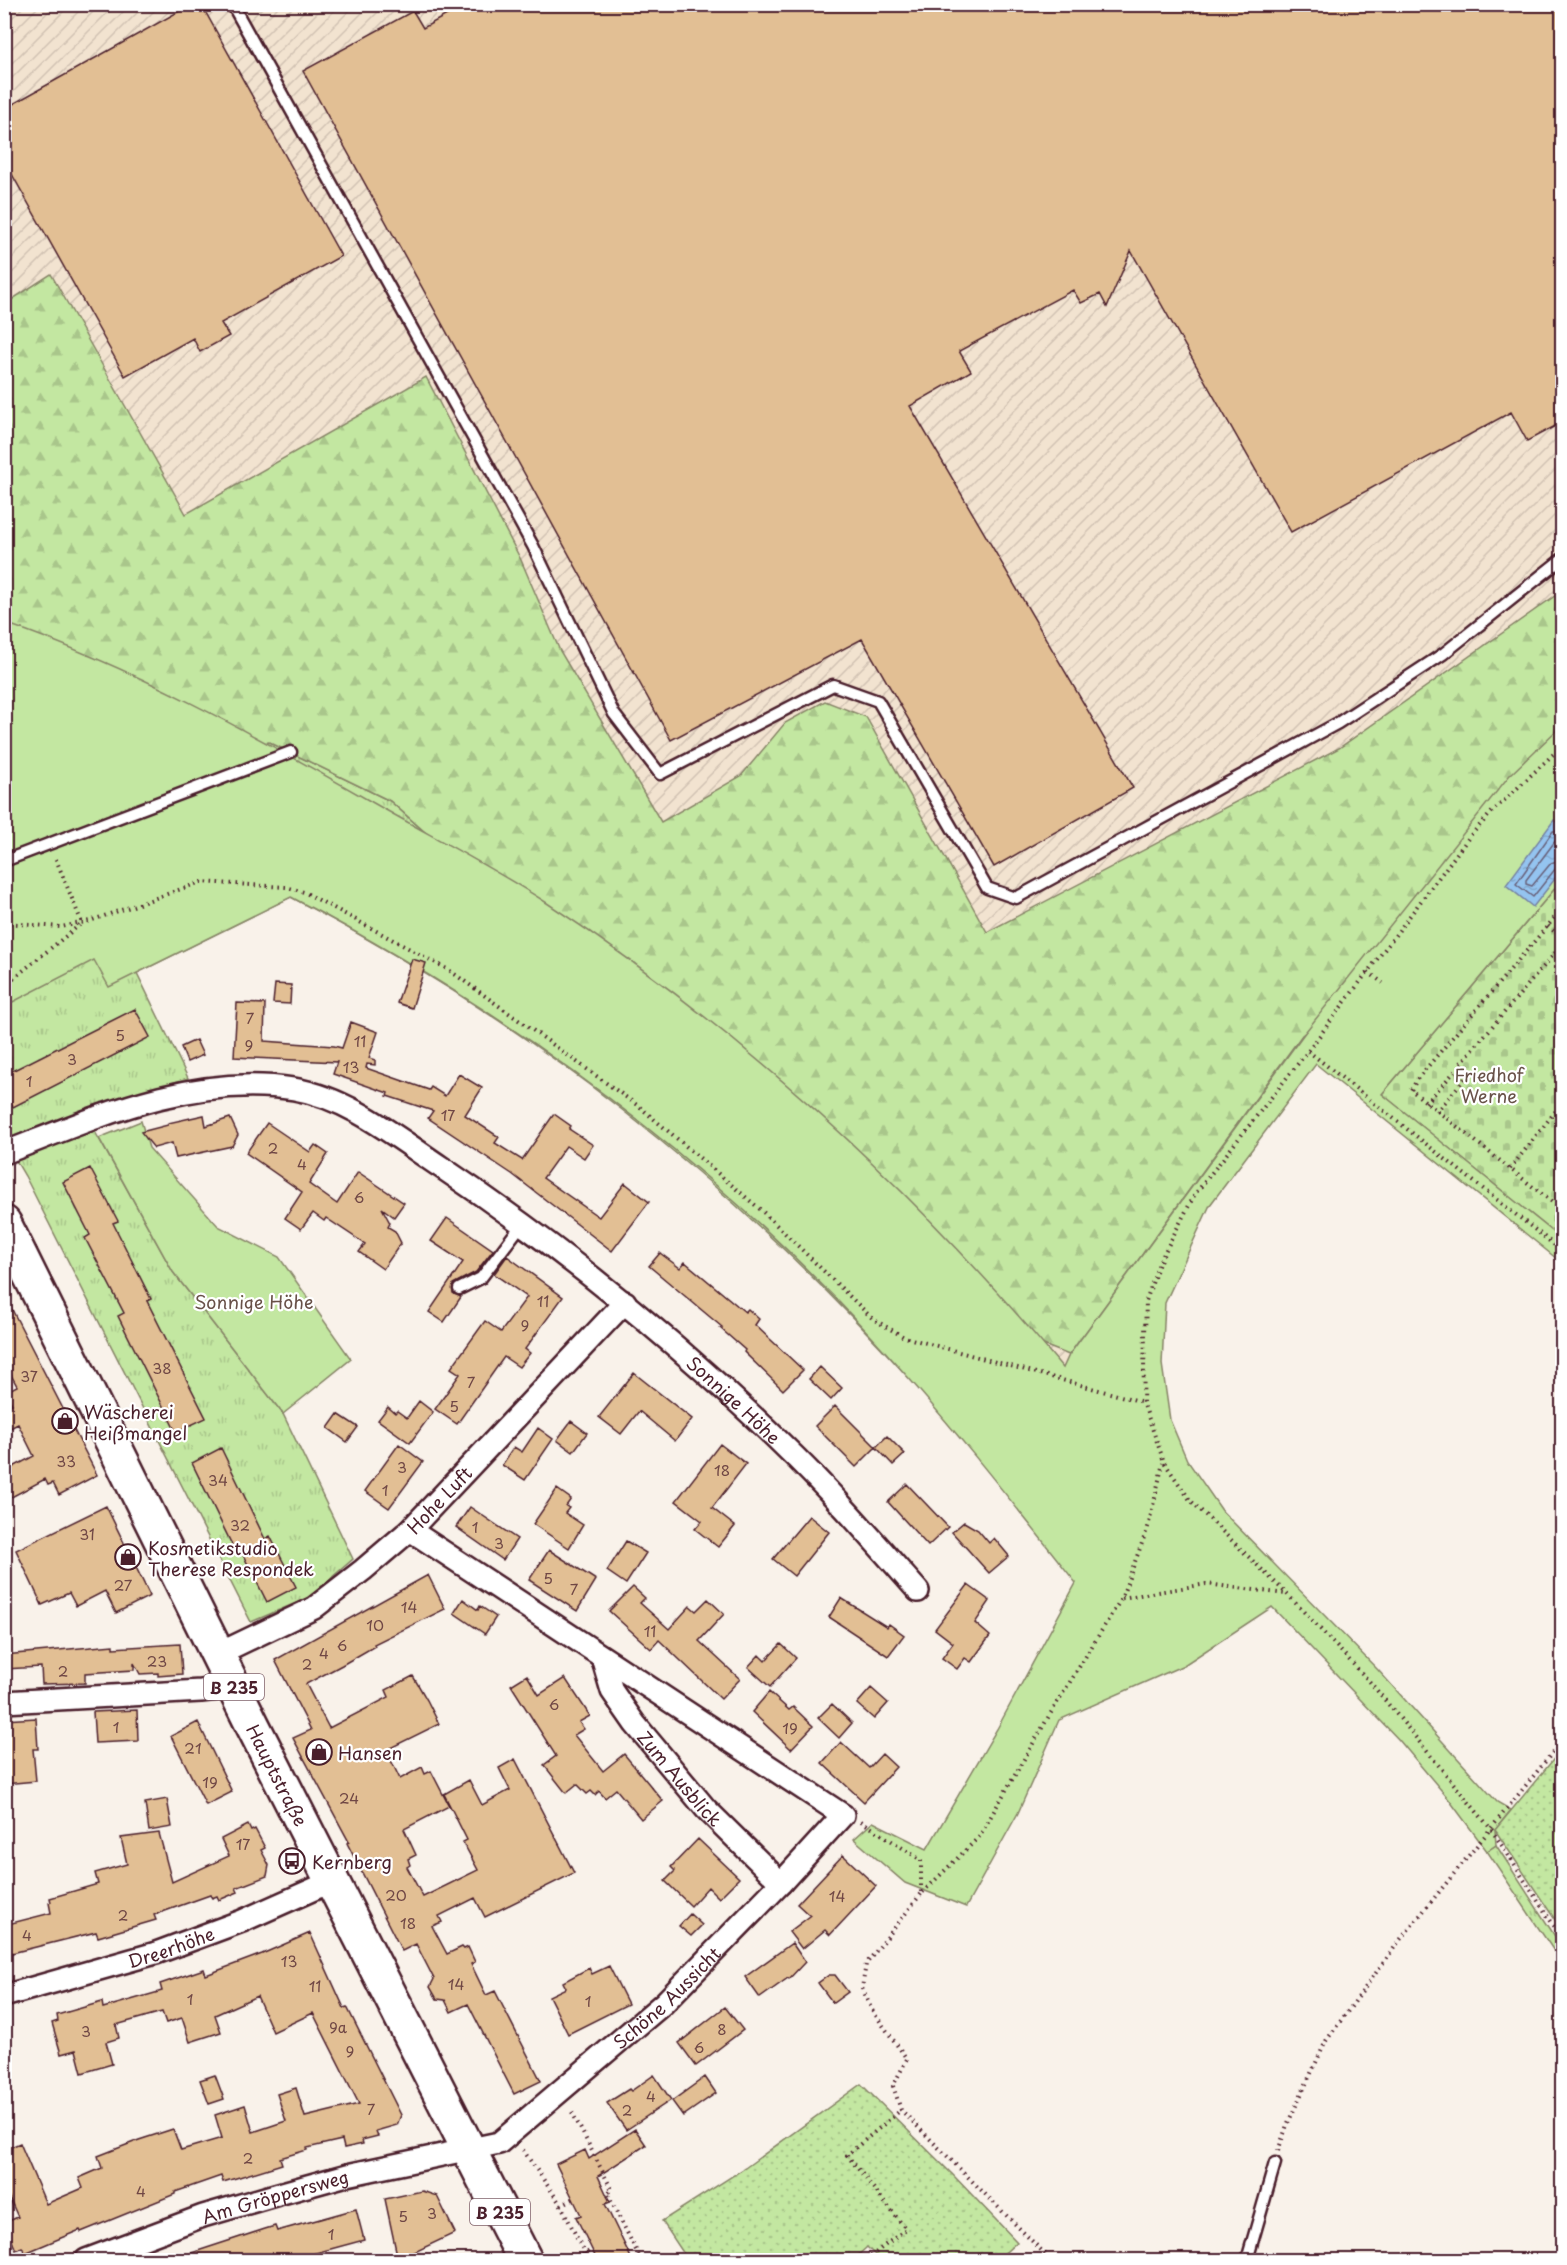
<svg xmlns="http://www.w3.org/2000/svg" width="1567" height="2265" font-family="'Playpen Sans',sans-serif">
<defs>
<pattern id="industrial-furrows" width="10" height="10" patternUnits="userSpaceOnUse" patternTransform="scale(1.5)"><rect width="10" height="10" fill="#f2e3d0"/><path d="M-1 1l2-2M0 10L10 0M9 11l2-2" fill="none" stroke="#d1c2b3"/></pattern>
<pattern id="grass-tufts" width="24" height="20" patternUnits="userSpaceOnUse" patternTransform="scale(1.5)"><rect width="24" height="20" fill="#c3e7a1"/><path d="M3 7l-1-3M5 7V3M7 7l1-3M15 17l-1-3M17 17v-4M19 17l1-3" fill="none" stroke="#a9c68b"/></pattern>
<pattern id="forest-firs" width="22" height="20" patternUnits="userSpaceOnUse" patternTransform="scale(1.5)"><rect width="22" height="20" fill="#c3e7a1"/><path d="M5 1l3.5 6h-7zM16 11l3.5 6h-7z" fill="#a9c68b"/></pattern>
<pattern id="cemetery-stones" width="16" height="16" patternUnits="userSpaceOnUse" patternTransform="scale(1.5)"><rect width="16" height="16" fill="#c3e7a1"/><path d="M2 7V4a2 2 0 0 1 4 0v3zM10 15v-3a2 2 0 0 1 4 0v3z" fill="#a9c68b"/></pattern>
<pattern id="garden-dots" width="8" height="8" patternUnits="userSpaceOnUse" patternTransform="scale(1.5)"><rect width="8" height="8" fill="#c3e7a1"/><path d="M2 2h.1M6 6h.1" fill="none" stroke="#a9c68b" stroke-width="1.8" stroke-linecap="round"/></pattern>
<pattern id="water-ripples" width="26" height="14" patternUnits="userSpaceOnUse" patternTransform="scale(1.5)"><rect width="26" height="14" fill="#94c4f0"/><path d="M2 4q2-2 4 0t4 0M15 11q2-2 4 0t4 0" fill="none" stroke="#81a8ce"/></pattern>
</defs>
<rect width="100%" height="100%" fill="#f9f2ea"/>
<filter id="ink" filterUnits="userSpaceOnUse"><feTurbulence type="fractalNoise" baseFrequency=".0167" numOctaves="2"/><feDisplacementMap in="SourceGraphic" scale="12" xChannelSelector="R" yChannelSelector="G"/><feConvolveMatrix kernelMatrix="1 2 1 2 8 2 1 2 1" color-interpolation-filters="sRGB"/></filter>
<g filter="url(#ink)">
<path fill="url(#industrial-furrows)" d="M5 5H1562V725L1069 1355 1063 1368 1031 1329 5 623Z"/>
<path fill="url(#grass-tufts)" stroke="#868366" stroke-width="1.5" d="M269 742 390 801 490 890 908 1377C728 1178 529 1022 291 897L137 973 188 1078 83 1110 173 1272 283 1414 353 1559 308 1598 251 1622 25 1176 5 1142 4 794 103 766Z
M1496 1845 1562 1947V1963L1487 1851Z"/>
<path fill="url(#forest-firs)" stroke="#868366" stroke-width="1.5" d="M51 274 186 514 426 377 521 560 560 651 661 822 741 776 785 723 825 701 866 717 987 932 1339 748 1562 591V830L1302 1035 1069 1355 970 1316 390 801 269 742 103 766 5 794V304Z"/>
<path fill="url(#cemetery-stones)" stroke="#868366" stroke-width="1.5" d="M1562 880V1239L1382 1094Z"/>
<path fill="#c3e7a1" stroke="#868366" stroke-width="1.5" d="M5 623C133 667 253 734 370 801 429 835 490 866 547 903 742 1031 914 1189 1063 1368L1069 1355 1303 1035 1509 776 1562 725V880L1382 1094 1562 1239V1263L1316 1064 1210 1205 1165 1303 1162 1364 1170 1420 1187 1460 1223 1512 1378 1670 1497 1802 1511 1810 1495 1830 1496 1845 1487 1851 1447 1797 1399 1740 1272 1607 1184 1665 1059 1720 1018 1813 966 1907 905 1883 854 1839 873 1822 927 1849 997 1729 1076 1583C1009 1498 943 1414 870 1335 705 1155 506 1010 291 897L109 987 94 960 5 1006Z
M141 1121 149 1148 218 1226 279 1257 351 1359 283 1414 173 1272 99 1138Z"/>
<path fill="url(#garden-dots)" stroke="#868366" stroke-width="1.5" d="M1562 1749V1930L1495 1830Z
M861 2084 953 2175 1017 2242 997 2260H880L867 2247 853 2260H688L662 2221 745 2168Z"/>
<path fill="url(#water-ripples)" stroke="#7682a1" stroke-width="1.5" d="M1554 820 1562 827V870L1533 907 1506 885Z"/>
<g fill="none" stroke-linecap="round" stroke-linejoin="round">
<path stroke="#68617a" stroke-width="1.5" d="M1562 831H1553L1516 884 1533 897 1556 868 1562 867
M1562 839 1556 840 1526 880V884L1532 886 1551 863 1562 859"/>
</g>
<path fill="#e2bf94" stroke="#4a1f2b" stroke-width="1.5" d="M192 4H201L341 256 221 323 229 336 200 352 193 338 125 376 4 160V109Z
M467 4H1563V422L1527 441 1511 412 1291 532 1131 251 1107 307 1100 294 1081 303 1073 290 959 351 971 371 910 406 1133 788 994 867 862 639 671 740 303 71 413 11 423 28Z
M412 959 426 963 412 1008 397 1003Z
M275 984 291 985 290 1004 273 1003Z
M237 1003 265 1004 264 1041 334 1046 342 1048 351 1022 378 1032 369 1058 375 1060V1065L367 1064 366 1068 429 1090 431 1087 445 1096 459 1074 482 1088 465 1115 499 1137 495 1143 522 1160 554 1114 571 1126 569 1129 593 1145 584 1158 566 1146 543 1178 599 1217 625 1183 649 1202 612 1251 512 1174 428 1118 433 1111 387 1096 388 1093 333 1074 337 1062 234 1057Z
M135 1009 150 1037 13 1107 4 1090V1075Z
M196 1040 203 1055 187 1062 181 1047Z
M204 1115 206 1126 230 1118 238 1135 232 1146 176 1158 172 1143 154 1148 141 1132 168 1125V1123Z
M267 1123 310 1152 315 1145 328 1154 309 1184 337 1204 358 1172 404 1203 394 1217 382 1208 390 1223 388 1227 395 1231 401 1243 383 1269 359 1252 365 1244 326 1218 324 1221 313 1213 301 1229 285 1218 302 1192 246 1153Z
M90 1168 118 1221 113 1223 151 1299 147 1301 206 1418 176 1432 118 1316 124 1313 85 1238 90 1235 63 1182Z
M447 1218 493 1250 476 1272 453 1284V1293L461 1297 444 1322 429 1312 463 1262 431 1241Z
M660 1253 680 1268 685 1262 745 1312 748 1309 759 1319 755 1325 803 1370 783 1390 744 1352 745 1350 720 1328 722 1327 649 1266Z
M507 1256 563 1297 525 1349 530 1353 519 1367 504 1357 457 1424 435 1409 460 1374 451 1368 485 1321 501 1332 527 1297 494 1274Z
M4 1294 97 1475 59 1495 53 1483 48 1485 45 1479 4 1501V1472L34 1456 18 1424 4 1431V1408L12 1404 5 1392 17 1386 4 1362Z
M820 1367 842 1388 831 1400 809 1379Z
M634 1373 692 1419 675 1441 639 1411 621 1434 599 1417Z
M419 1401 433 1412 410 1443 378 1420 388 1407 395 1413 397 1411 407 1418Z
M835 1406 876 1447 856 1467 815 1426Z
M338 1414 358 1427 347 1442 328 1428Z
M571 1421 587 1433 573 1452 557 1440Z
M538 1428 553 1439 525 1480 502 1465 514 1447 522 1452Z
M887 1436 905 1454 893 1465 876 1447Z
M399 1444 423 1462 389 1508 365 1491Z
M720 1444 746 1464 712 1508 735 1526 718 1547 695 1529 702 1521 676 1501Z
M221 1448 265 1539 270 1536 296 1587 267 1602 241 1551 236 1553 192 1463Z
M907 1484 948 1527 928 1546 888 1502Z
M557 1489 571 1499 566 1506 569 1508 565 1513 583 1525 569 1548 533 1524Z
M106 1506 150 1596 116 1613 105 1591 76 1606 69 1593 42 1605 16 1550Z
M470 1507 517 1539 503 1560 456 1527Z
M809 1516 829 1532 794 1576 773 1559Z
M964 1522 978 1530 989 1543 994 1538 1009 1556 989 1573 952 1532Z
M626 1541 646 1553 626 1584 607 1571Z
M549 1550 596 1580 577 1611 529 1580Z
M428 1575 445 1609 374 1644 375 1646 342 1665 306 1684 329 1728 389 1697 386 1690 413 1676 427 1700 439 1724 386 1750 400 1779 422 1767 425 1774 431 1771 449 1806 404 1829 416 1855 408 1859 410 1865 407 1867 423 1897 478 1870 463 1842 467 1840 444 1794 469 1780 482 1805 510 1790 499 1768 515 1759 574 1873 485 1917 475 1898 439 1916 442 1922 432 1926 447 1954 462 1947 464 1949 468 1947 475 1962 471 1964 486 1995 495 1991 541 2081 514 2094 468 2004 451 2012 445 2000 437 1999 430 1987 434 1979 416 1944 402 1951 347 1843 349 1842 293 1738 311 1730 275 1660Z
M968 1585 990 1601 975 1623 990 1636 971 1662 965 1658 957 1669 942 1658 953 1643 935 1629Z
M633 1587 645 1598 640 1603 669 1629 690 1606 696 1611 708 1599 724 1614 699 1641 740 1679 721 1699 659 1640 651 1649 609 1611Z
M841 1598 887 1627 889 1624 904 1635 888 1656 829 1617Z
M463 1599 478 1610 480 1606 496 1617 485 1634 454 1613Z
M180 1644 182 1674 158 1676V1673L140 1674 134 1663V1670L85 1673V1683L42 1684 41 1667 4 1669V1655L113 1645V1648Z
M781 1644 796 1658 770 1687 748 1667 759 1655 765 1661Z
M527 1675 539 1695 565 1678 590 1716 579 1722 584 1729 574 1735 603 1771 624 1754 663 1801 641 1819 616 1789 605 1798 599 1791 595 1795 591 1791 587 1794 577 1784 566 1793 544 1765 556 1756 511 1685Z
M871 1688 888 1703 874 1719 857 1704Z
M769 1692 789 1710 793 1707 813 1726 791 1749 752 1712Z
M832 1704 852 1723 839 1738 818 1718Z
M137 1710 138 1741 95 1743 93 1712Z
M36 1718 38 1749H33L36 1781 4 1784V1720Z
M198 1722 232 1792 206 1805 171 1736Z
M841 1742 869 1768 882 1754 896 1767 864 1802 822 1763Z
M167 1799 172 1827 149 1831 145 1803Z
M248 1825 251 1831 255 1829 265 1848 261 1850 269 1865 267 1876 236 1888 238 1892 219 1900 217 1896 212 1898 210 1895 154 1915 156 1920 98 1937 96 1932 4 1955V1925L51 1913 49 1903 51 1902 50 1898 98 1884 95 1873 127 1864 121 1838 159 1833 172 1882 229 1856 221 1839Z
M698 1839 739 1878 719 1898 708 1887 691 1906 665 1881 675 1871 671 1867Z
M843 1855 876 1886 830 1935 825 1930 802 1949 789 1932 810 1916 797 1904Z
M690 1914 702 1925 691 1936 679 1926Z
M310 1933 344 2008 347 2007 401 2115 397 2125 376 2131 378 2136 362 2140 363 2144 344 2148 342 2140 307 2148V2150L280 2158 282 2164 223 2182 221 2176 175 2192V2194L81 2232 80 2230 25 2253 22 2247 16 2250 4 2223 18 2217 4 2186V2150L20 2143 46 2204 83 2188 79 2178 102 2168 98 2156 139 2140 173 2129 181 2150 222 2138 215 2115 245 2105 253 2132 286 2121 277 2094 296 2088 305 2117 359 2104 313 2013 273 2032 257 1996 215 2015 221 2032 190 2042 182 2018 166 2023 162 2012 116 2025 119 2038 106 2042 112 2064 82 2073 76 2050 61 2054 52 2023 58 2021 57 2015 102 2002 103 2008 162 1991 160 1984 204 1969 206 1975 262 1954Z
M792 1943 805 1962 789 1979 788 1978 760 1998 745 1977Z
M609 1966 628 2004 568 2034 549 1996 566 1988 563 1982 589 1968 592 1974Z
M829 1975H835L848 1992 833 2003 818 1983Z
M725 2007 743 2030 696 2066 679 2043Z
M215 2075 224 2099 209 2104 200 2080Z
M654 2075 671 2100 626 2130 607 2103 629 2089 631 2091Z
M705 2077 716 2093 683 2116 672 2101Z
M635 2129 646 2145 598 2176 610 2202 605 2204 632 2260H597L576 2217 581 2215 556 2164 585 2150 589 2159Z
M422 2191 437 2196 455 2233 398 2260 385 2199Z
M356 2209 364 2240 290 2260H176V2258L265 2229 275 2226 277 2231Z"/>
<g fill="none" stroke-linecap="round" stroke-linejoin="round">
<g stroke="#4a1f2b" stroke-width="15">
<path id="service" d="M232 4 533 546 614 714 660 774 833 685 878 701 987 888 1016 898 1338 723 1443 654 1562 559
M4 861 291 752
M459 1289 481 1278 522 1224
M1247 2260 1275 2163"/>
</g>
<g stroke="#4a1f2b" stroke-width="26">
<g id="minor">
<path id="s1" d="M4 1153C97 1117 193 1073 294 1089 349 1098 396 1137 441 1167 563 1249 676 1341 782 1444 830 1490 874 1541 918 1591"/>
<path id="s2" d="M218 1654 314 1608 363 1570 410 1530 625 1302"/>
<path id="s3" d="M602 1657 612 1691 635 1724 706 1809 781 1883"/>
<path d="M4 1702 201 1691 234 1687"/>
<path id="s4" d="M4 1996 156 1953 242 1921 332 1881"/>
<path id="s5" d="M86 2260 203 2216 275 2195 347 2175 499 2143 664 2003 781 1883 843 1815 410 1530"/>
</g>
</g>
<g stroke="#4a1f2b" stroke-width="38">
<g id="primary">
<path id="s6" d="M4 1223 253 1726 525 2260"/>
</g>
</g>
<path stroke="#4a1f2b" stroke-width="4" stroke-dasharray="1.5 4.5" stroke-linecap="butt" d="M1562 746 1492 812 1470 836 1308 1051 1195 1194 1159 1263 1146 1301 1143 1402 1164 1462 1190 1500 1287 1594 1370 1682 1491 1829 1562 1938
M1562 909 1418 1078 1411 1090 1562 1210
M4 923 61 927 90 921 201 882 286 887 304 892 449 970 641 1108 761 1210 873 1319 904 1337 1143 1402
M1548 926 1562 938
M1368 972 1383 983
M4 986 82 923 55 857
M1308 1051 1562 1251
M1461 1063 1562 945
M1426 1103 1456 1070
M1437 1112 1465 1078
M1510 1169 1562 1103
M1122 1598 1206 1584 1286 1594
M861 1821 921 1860V1894L979 1837 1049 1716 1121 1599 1148 1527 1163 1463
M921 1894 866 1964 862 1988 872 2010 907 2059 893 2086 901 2110 1051 2260
M572 2112 612 2190 607 2193 641 2260
M523 2150 561 2205 588 2260
M1278 2151 1287 2125 1326 2041 1400 1940 1562 1741
M561 2205 573 2199
M571 2260 592 2250
M657 2260 673 2253
M866 2260 906 2229 847 2155 901 2110"/>
<use href="#service" stroke="#fff" stroke-width="10"/>
<use href="#minor" stroke="#fff" stroke-width="21"/>
<use href="#primary" stroke="#fff" stroke-width="33"/>
</g>
</g>
<defs>
<g id="shop-ring" transform="scale(1.35)"><circle r="9.5" fill="#fff" stroke="#4a1f2b" stroke-width="1.5"/><path d="M-5-2.5h2.3a2.7 3.5 0 0 1 5.4 0H5L5.5 6h-11ZM-1.5-2.5h3a1.5 2.3 0 0 0-3 0Z" fill="#4a1f2b"/></g>
<g id="bus-ring" transform="scale(1.35)"><circle r="9.5" fill="#fff" stroke="#4a1f2b" stroke-width="1.5"/><path d="M-5-6H5V4H4V6H2V4H-2V6H-4V4H-5ZM-3.5-4V0h7V-4ZM-3.5 1.2v1.5H-2V1.2ZM2 1.2v1.5H3.5V1.2Z" fill="#4a1f2b"/></g>
</defs>
<g fill-rule="evenodd">
<use href="#shop-ring" x="65" y="1421"/>
<use href="#shop-ring" x="128" y="1557"/>
<use href="#shop-ring" x="319" y="1752"/>
<use href="#bus-ring" x="292" y="1861"/>
</g>
<g text-anchor="middle" dominant-baseline="central" stroke-width="4.5" stroke-linejoin="round" paint-order="stroke">
<g font-size="15" fill="#704745">
<text x="250" y="1017">7</text>
<text x="120" y="1034">5</text>
<text x="360" y="1040">11</text>
<text x="249" y="1044">9</text>
<text x="72" y="1058">3</text>
<text x="351" y="1066">13</text>
<text x="29" y="1080">1</text>
<text x="448" y="1114">17</text>
<text x="273" y="1147">2</text>
<text x="302" y="1163">4</text>
<text x="359" y="1196">6</text>
<text x="543" y="1300">11</text>
<text x="525" y="1324">9</text>
<text x="162" y="1367">38</text>
<text x="29" y="1375">37</text>
<text x="471" y="1381">7</text>
<text x="454" y="1405">5</text>
<text x="66" y="1460">33</text>
<text x="402" y="1466">3</text>
<text x="722" y="1469">18</text>
<text x="218" y="1479">34</text>
<text x="385" y="1489">1</text>
<text x="240" y="1524">32</text>
<text x="475" y="1526">1</text>
<text x="87" y="1533">31</text>
<text x="499" y="1542">3</text>
<text x="548" y="1577">5</text>
<text x="123" y="1584">27</text>
<text x="574" y="1588">7</text>
<text x="409" y="1606">14</text>
<text x="375" y="1624">10</text>
<text x="650" y="1630">11</text>
<text x="342" y="1644">6</text>
<text x="324" y="1652">4</text>
<text x="157" y="1660">23</text>
<text x="307" y="1663">2</text>
<text x="63" y="1670">2</text>
<text x="554" y="1703">6</text>
<text x="116" y="1726">1</text>
<text x="790" y="1727">19</text>
<text x="193" y="1747">21</text>
<text x="210" y="1781">19</text>
<text x="349" y="1797">24</text>
<text x="243" y="1843">17</text>
<text x="396" y="1894">20</text>
<text x="837" y="1895">14</text>
<text x="123" y="1914">2</text>
<text x="408" y="1922">18</text>
<text x="27" y="1934">4</text>
<text x="289" y="1960">13</text>
<text x="456" y="1983">14</text>
<text x="315" y="1985">11</text>
<text x="190" y="1998">1</text>
<text x="588" y="2000">1</text>
<text x="338" y="2026">9a</text>
<text x="722" y="2028">8</text>
<text x="86" y="2030">3</text>
<text x="699" y="2046">6</text>
<text x="350" y="2050">9</text>
<text x="651" y="2095">4</text>
<text x="371" y="2108">7</text>
<text x="627" y="2109">2</text>
<text x="248" y="2157">2</text>
<text x="141" y="2190">4</text>
<text x="432" y="2212">3</text>
<text x="403" y="2215">5</text>
<text x="331" y="2233">1</text>
</g>
<g fill="#fff" stroke="#80626b" stroke-width="1.5">
<rect x="204" y="1674" width="60" height="26" rx="4.5"/>
<rect x="470" y="2199" width="60" height="26" rx="4.5"/>
</g>
<g font-size="16" font-weight="bold" fill="#4a1f2b">
<text x="234" y="1687">B 235</text>
<text x="500" y="2212">B 235</text>
</g>
<g font-size="18" fill="#685148" stroke="#fff">
<text x="1489" y="1074">Friedhof<tspan x="1489" dy="21">Werne</tspan></text>
<text x="254" y="1301">Sonnige Höhe</text>
</g>
<g font-size="18" fill="#4a1f2b" stroke="#fff">
<text stroke="none"><textPath href="#s1" startOffset="843">Sonnige Höhe</textPath></text>
<text stroke="none"><textPath href="#s2" startOffset="272">Hohe Luft</textPath></text>
<text stroke="none"><textPath href="#s6" startOffset="616">Hauptstraße</textPath></text>
<text stroke="none"><textPath href="#s3" startOffset="146">Zum Ausblick</textPath></text>
<text stroke="none"><textPath href="#s4" startOffset="174">Dreerhöhe</textPath></text>
<text stroke="none"><textPath href="#s5" startOffset="652">Schöne Aussicht</textPath></text>
<text stroke="none"><textPath href="#s5" startOffset="200">Am Gröppersweg</textPath></text>
</g>
<g font-size="18" fill="#4a1f2b" stroke="#fff" text-anchor="start">
<text x="84" y="1411">Wäscherei<tspan x="84" dy="21">Heißmangel</tspan></text>
<text x="148" y="1547">Kosmetikstudio<tspan x="148" dy="21">Therese Respondek</tspan></text>
<text x="338" y="1752">Hansen</text>
<text x="312" y="1861">Kernberg</text>
</g>
</g>
<rect width="1567" height="2265" fill="none" stroke="#fff" stroke-width="24"/>
<rect x="12" y="12" width="1543" height="2241" fill="none" stroke="#4a1f2b" stroke-width="2" filter="url(#ink)"/>
</svg>
